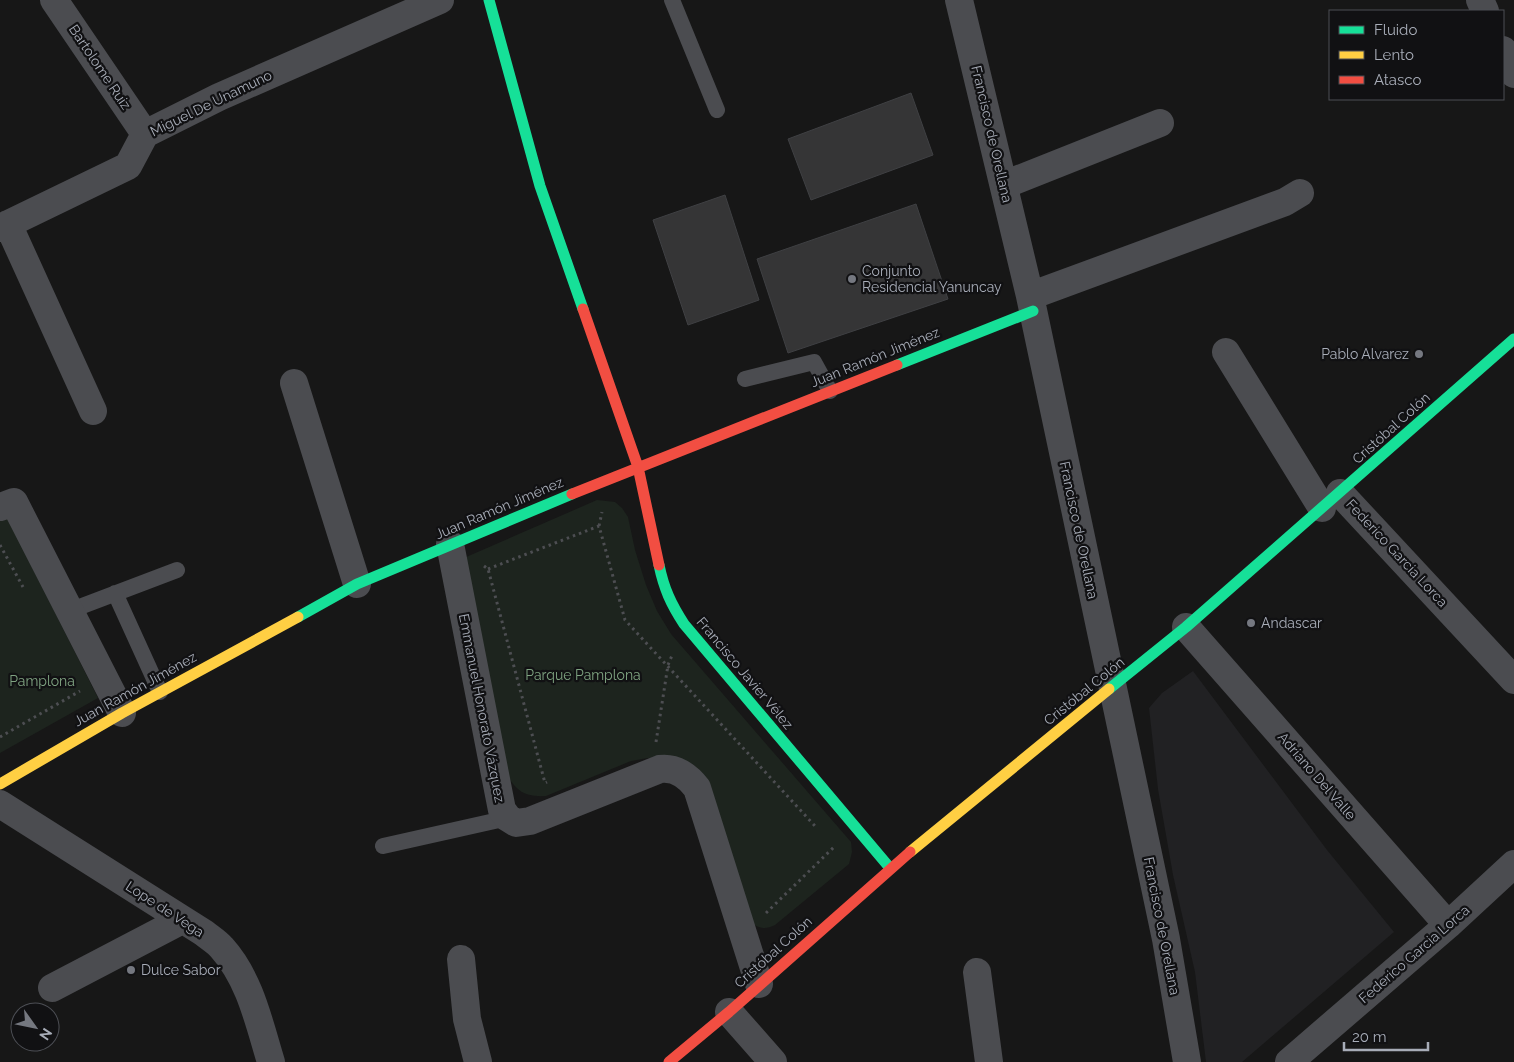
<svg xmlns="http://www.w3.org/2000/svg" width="1514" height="1062" font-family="Raleway,sans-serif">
<rect width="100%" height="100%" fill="#171717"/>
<path fill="#212123" d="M1193 671 1327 850 1394 932 1242 1062H1206L1195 972 1173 875 1158 789 1149 708 1162 693Z"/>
<path fill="#1d241e" d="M597 500 615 502 622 508 628 517 635 550 646 585 657 611 671 634 851 842 852 852 849 864 775 925C763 931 757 927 746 920L707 794 664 760 648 758 631 761 546 796C526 797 518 793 507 775L464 558Z
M0 515 7 517 98 698 0 753Z"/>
<path fill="#353536" stroke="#3f4043" d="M911 93 933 155 811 200 788 139Z
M725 195 759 300 688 325 653 220Z
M916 204 948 299 788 353 757 259Z"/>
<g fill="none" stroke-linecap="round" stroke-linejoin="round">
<path stroke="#4d4e52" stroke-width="3" stroke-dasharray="2.5 4" stroke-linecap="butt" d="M599 526 602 512
M0 545 23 587
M484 566 488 569 545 783 547 782
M488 569 599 526 625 620 815 826
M0 737 80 691
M656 742 668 665 673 653
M766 913 834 847 833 845"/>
<path stroke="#4b4c50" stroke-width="16" d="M672 0 717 110
M745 379 814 362 830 391
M115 593 160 692
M69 611 177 570
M383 846 508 818"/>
<path stroke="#4b4c50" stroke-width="28" d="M54 0 145 134
M959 0 1030 296 1166 939 1187 1062
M1480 0 1485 11
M1503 50 1514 74
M1004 185 1160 123
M8 224 93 411
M0 228 128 166 145 134 219 97 440 0
M1030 296 1285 202 1300 193
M1226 352 1322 508
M294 383 357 584
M1340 493 1514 680
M0 507 14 502 122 713
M450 544 502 810 508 818 516 823 530 821 660 769C675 767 688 776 697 788L759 984
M1186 627 1448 925
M0 804 204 933C210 938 217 942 222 948 250 979 259 1023 271 1062
M461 959 467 1019 478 1062
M977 972 989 1062
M52 988 182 920
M729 1012 773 1062
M1289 1062 1448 925 1514 864"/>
<path stroke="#16e098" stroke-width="11" d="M489 0 540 186 583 309
M897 365 1033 311
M659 565C664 589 671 604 684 624L890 868
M298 617 357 584 572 494
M1109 689 1186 627 1514 339"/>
<path stroke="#ffcf43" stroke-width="11" d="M0 784 122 713 298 617
M910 852 1109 689"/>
<path stroke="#f24e42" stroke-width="11" d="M583 309 638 467 659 565
M572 494 897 365
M669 1062 729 1012 910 852"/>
</g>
<g fill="#757880" stroke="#111113" stroke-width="2">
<circle cx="852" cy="279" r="5"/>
<circle cx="1419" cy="354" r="5"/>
<circle cx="1251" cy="623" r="5"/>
<circle cx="131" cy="970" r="5"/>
</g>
<g text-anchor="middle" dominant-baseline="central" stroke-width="4.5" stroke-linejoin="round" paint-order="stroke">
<g font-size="14" fill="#a8adb8" stroke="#111113">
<text transform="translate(100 67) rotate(56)">Bartolome Ruiz</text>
<text transform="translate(211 103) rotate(-26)">Miguel De Unamuno</text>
<text transform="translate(992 134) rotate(77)">Francisco de Orellana</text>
<text transform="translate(875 357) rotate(-22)">Juan Ramón Jiménez</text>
<text transform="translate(1391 428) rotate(-42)">Cristóbal Colón</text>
<text transform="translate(499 508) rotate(-23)">Juan Ramón Jiménez</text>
<text transform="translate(1079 530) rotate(78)">Francisco de Orellana</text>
<text transform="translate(1397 553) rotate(47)">Federico Garcia Lorca</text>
<text transform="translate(745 673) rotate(50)">Francisco Javier Vélez</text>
<text transform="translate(135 689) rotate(-29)">Juan Ramón Jiménez</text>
<text transform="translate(1084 691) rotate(-39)">Cristóbal Colón</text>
<text transform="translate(482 708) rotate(79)">Emmanuel Honorato Vázquez</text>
<text transform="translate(1317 776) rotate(49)">Adriano Del Valle</text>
<text transform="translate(165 909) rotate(33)">Lope de Vega</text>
<text transform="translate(1162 926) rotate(79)">Francisco de Orellana</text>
<text transform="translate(773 952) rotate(-42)">Cristóbal Colón</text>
<text transform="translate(1414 954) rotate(-41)">Federico Garcia Lorca</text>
</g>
<g font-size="14" fill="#a8adb8" stroke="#111113" text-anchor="start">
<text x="862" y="271">Conjunto<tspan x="862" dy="16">Residencial Yanuncay</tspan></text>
<text x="1409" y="354" text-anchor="end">Pablo Alvarez</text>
<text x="1261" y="623">Andascar</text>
<text x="141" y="970">Dulce Sabor</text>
</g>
<g font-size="14" fill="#7fa381" stroke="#111113">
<text x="583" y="675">Parque Pamplona</text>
<text x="42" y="681">Pamplona</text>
</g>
</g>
<rect x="1329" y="10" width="175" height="90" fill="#111113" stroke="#4d4f55"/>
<rect x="1339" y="26" width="25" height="8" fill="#16e098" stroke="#4d4f55"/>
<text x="1374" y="35" font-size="15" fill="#a8adb8">Fluido</text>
<rect x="1339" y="51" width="25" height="8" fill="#ffcf43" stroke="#4d4f55"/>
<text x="1374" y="60" font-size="15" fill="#a8adb8">Lento</text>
<rect x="1339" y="76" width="25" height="8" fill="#f24e42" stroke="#4d4f55"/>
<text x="1374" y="85" font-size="15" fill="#a8adb8">Atasco</text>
<g transform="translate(35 1027) rotate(123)"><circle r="24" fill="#111113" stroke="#4d4f55"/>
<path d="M0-4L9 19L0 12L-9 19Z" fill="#757880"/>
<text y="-8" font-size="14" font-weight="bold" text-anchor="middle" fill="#a8adb8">N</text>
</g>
<path d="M1344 1042v8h84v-8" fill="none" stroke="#a8adb8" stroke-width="2.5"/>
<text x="1352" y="1042" font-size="15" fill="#a8adb8" stroke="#111113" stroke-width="4" paint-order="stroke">20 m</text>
</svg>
